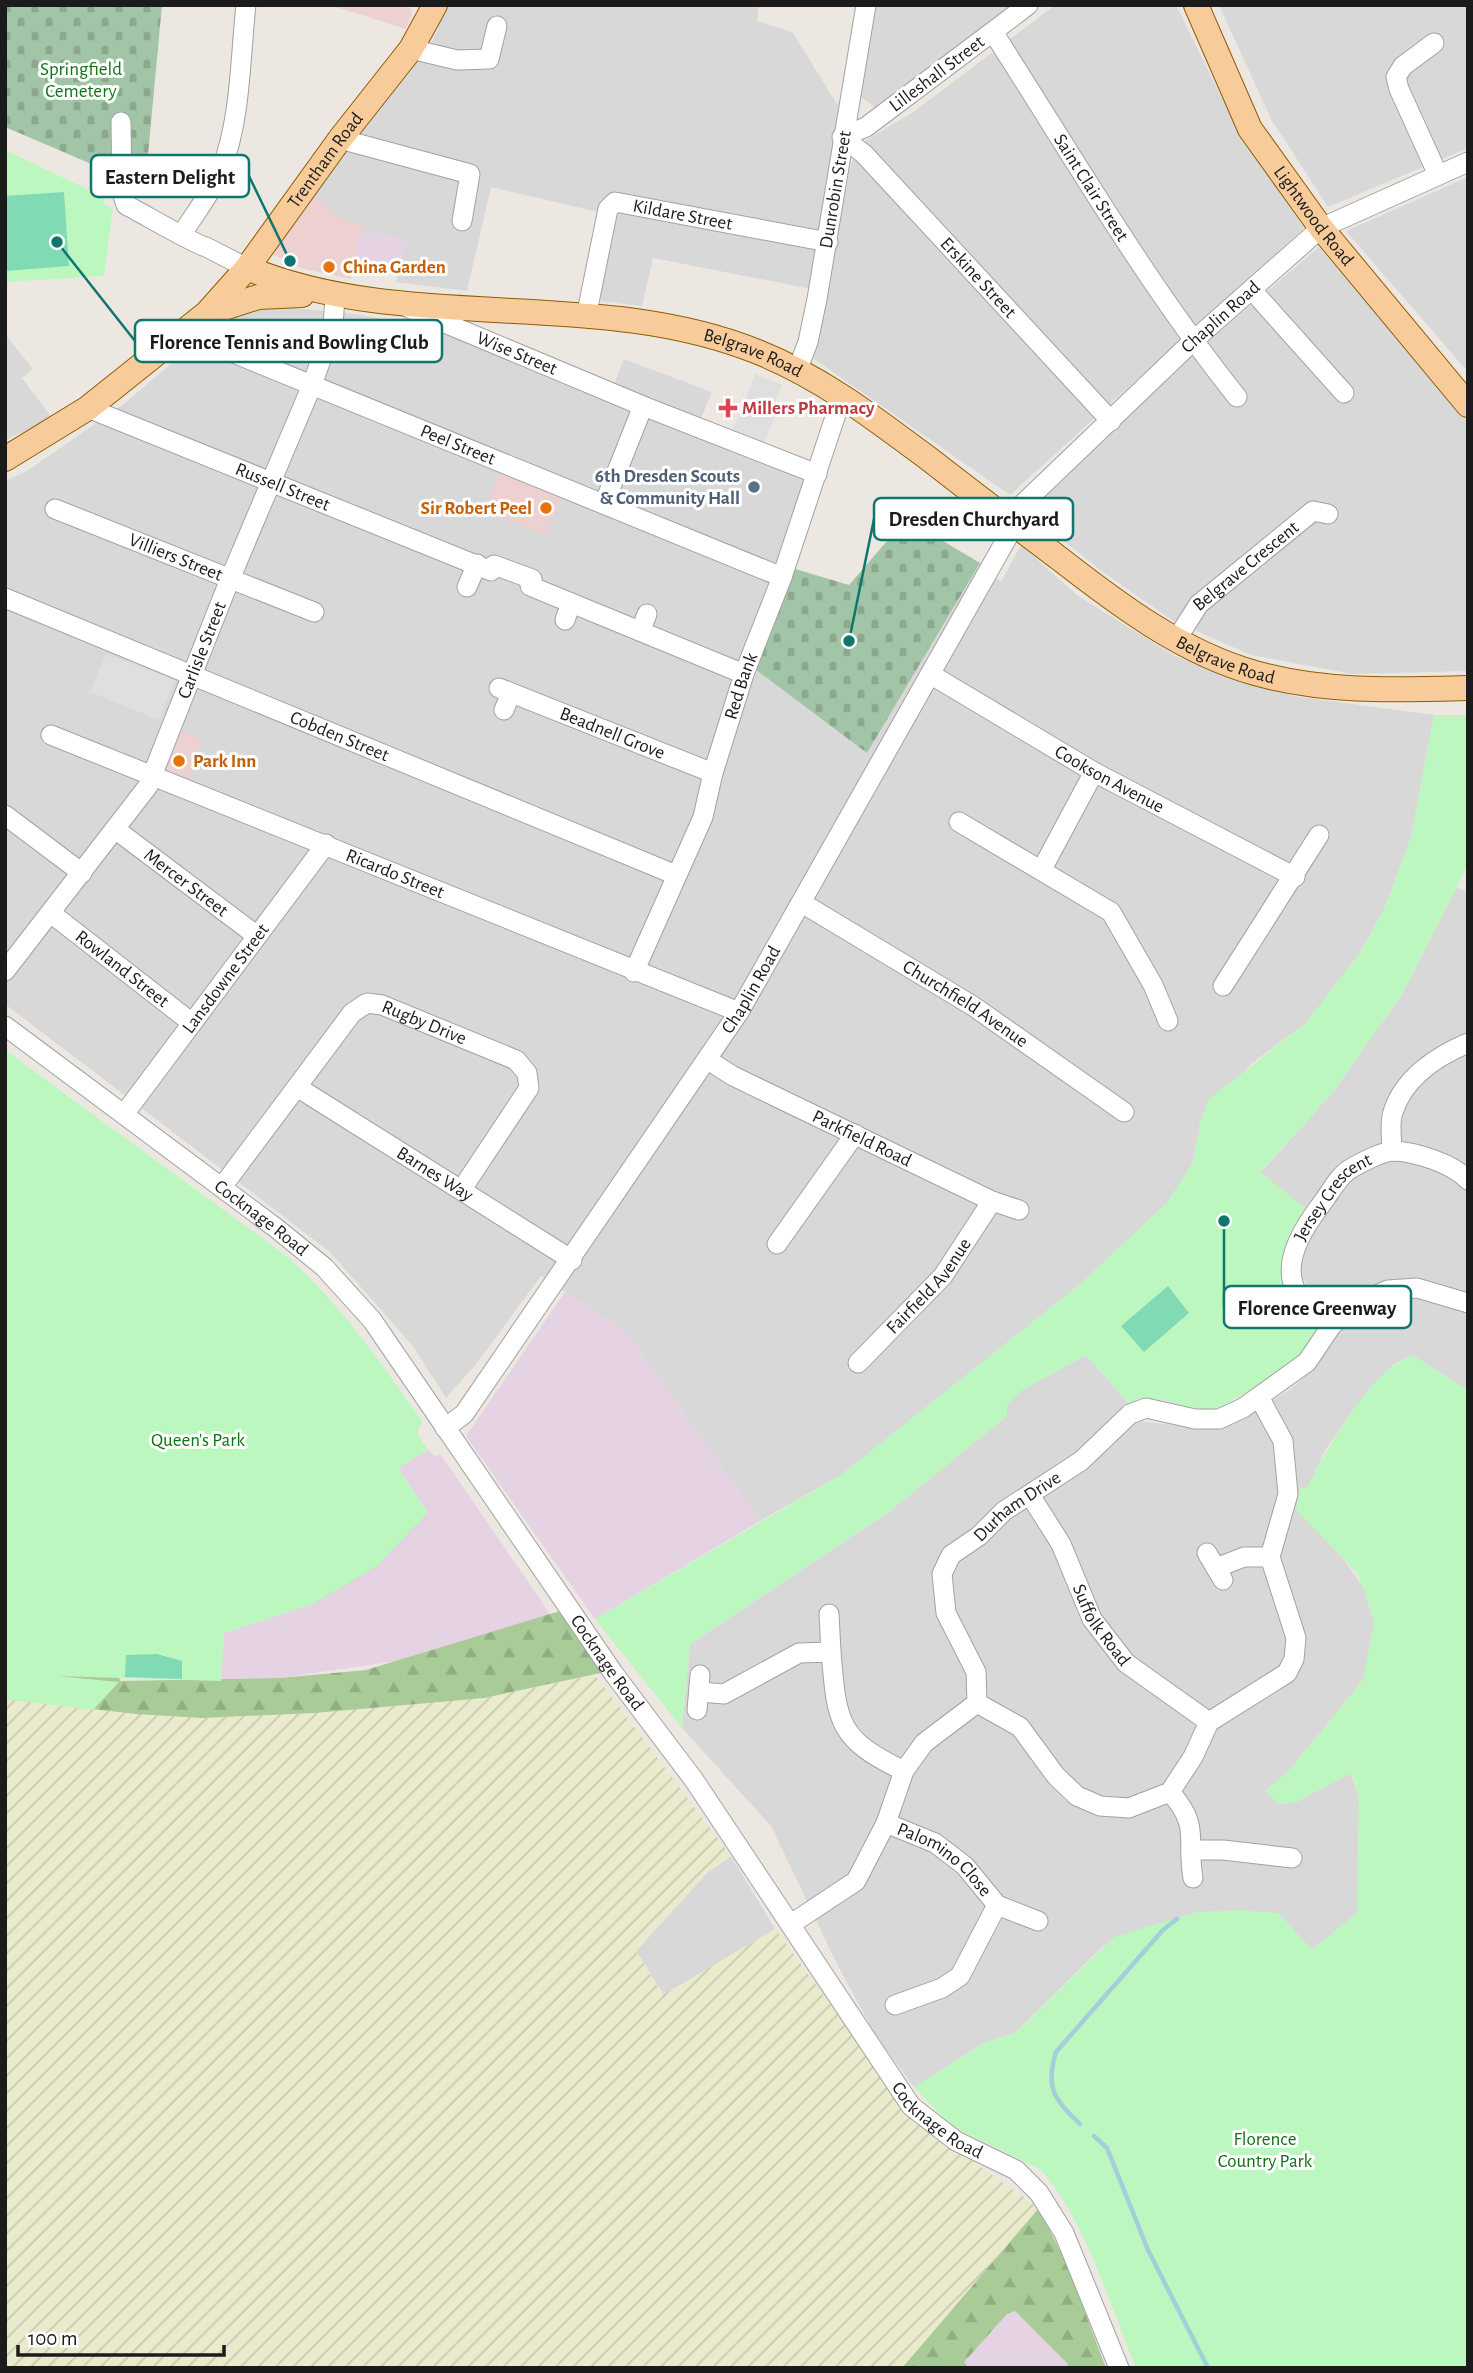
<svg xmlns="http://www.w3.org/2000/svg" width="1473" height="2373" font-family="'Alegreya Sans',sans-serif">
<defs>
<pattern id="farmland-furrows" width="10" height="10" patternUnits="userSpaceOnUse" patternTransform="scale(1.75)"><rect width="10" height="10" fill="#eaebcc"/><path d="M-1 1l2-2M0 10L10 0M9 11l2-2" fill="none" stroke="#c8c9af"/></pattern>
<pattern id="forest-firs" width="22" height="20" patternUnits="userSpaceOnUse" patternTransform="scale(1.75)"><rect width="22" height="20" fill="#a8cb97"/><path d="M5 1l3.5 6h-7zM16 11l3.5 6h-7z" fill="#90ae82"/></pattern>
<pattern id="cemetery-stones" width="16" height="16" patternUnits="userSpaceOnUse" patternTransform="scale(1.75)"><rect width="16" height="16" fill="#a3c5a7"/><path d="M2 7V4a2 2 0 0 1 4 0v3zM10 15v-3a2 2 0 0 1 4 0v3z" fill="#8ca98f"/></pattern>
</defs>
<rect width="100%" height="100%" fill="#ece8e1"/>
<path fill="#d9d8d8" d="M448 5H759L757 21 792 32 839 107 812 289 653 258 642 306 599 301 615 216 491 187 467 291 396 282 406 239 361 231 363 224 342 220 312 195 433 40Z
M874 5H1014L877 108 861 97Z
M1055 5H1176L1239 133 1304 228 1010 495 814 359 851 163 863 142 912 113Z
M1219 5H1468V148L1328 207 1271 119Z
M1468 177V372L1346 231Z
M1319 247 1468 422V671L1352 674 1251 655 1172 620 1100 570 1028 512 1192 355Z
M279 307 347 313 430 326 608 399 624 359 712 392 694 435 805 478 776 563 867 753 980 563 1001 582 1021 545 1078 596 1175 656 1293 696 1434 715 1411 838 1385 907 1360 953 1306 1023 1251 1064 1200 1123 1193 1163 1166 1204 1079 1285 841 1475 760 1521 627 1333 541 1276 476 1364 446 1398 413 1346 330 1252 5 1004V481L27 471 125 403 172 363 211 324 251 310Z
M5 334 33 369 22 378 52 418 5 440Z
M1457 887 1468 893V1390L1414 1357 1405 1358 1393 1365 1351 1413 1326 1449 1307 1489 1337 1550 1364 1588 1374 1623 1372 1645 1363 1680 1288 1772 1266 1791 1294 1803 1351 1773 1359 1799 1357 1913 1312 1950 1278 1913 1104 1945 1016 2032 984 2043 914 2087 876 2036 838 1966 771 1826 682 1728 690 1644 890 1511 1007 1416V1405L1020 1391 1086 1355 1145 1422 1218 1429 1253 1413 1292 1388 1316 1366 1344 1327 1310 1290 1299 1272 1260 1173 1333 1092 1402 994Z
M731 1856 775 1929 664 1995 636 1951 707 1873Z"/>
<path fill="#edd0d0" d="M330 5H399L412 9V14L406 29Z
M312 195 342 220 363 224 351 279 300 268 270 253Z
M500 473 561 498 546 535 485 511Z
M180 730 203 741 189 778 166 768 165 764Z"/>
<path fill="#e5d3e3" d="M361 231 407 239 400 268 355 259Z
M565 1292 627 1333 760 1521 595 1619 466 1436Z
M428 1450 435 1456 441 1455 555 1621 438 1655 280 1678 221 1681 224 1633 313 1604 376 1567 428 1513 398 1468Z
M1015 2311 1069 2364 1067 2368H969L963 2362 1007 2314Z"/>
<path fill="url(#farmland-furrows)" d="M595 1675 731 1856 706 1873 636 1951 663 1995 775 1929 918 2123 1039 2208 902 2368H5V1699L136 1714 202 1718 315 1713 484 1698Z"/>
<path fill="url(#forest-firs)" d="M428 1513 376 1567 313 1604 114 1651 120 1681 280 1678 366 1670 560 1611 601 1673 484 1698 315 1713 202 1718 136 1714 5 1699V1651Z
M1039 2208 1067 2265 1106 2368H1067L1068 2364 1015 2311 1007 2314 964 2362 969 2368H902Z"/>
<path fill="url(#cemetery-stones)" d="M5 5H162L145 187 5 127Z
M906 519 980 563 867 753 755 669 792 568 849 585Z"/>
<path fill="#bdf7c0" d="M5 150 104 197V203L113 209 104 276 5 282Z
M1434 715H1468V863L1457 887 1402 994 1333 1092 1260 1172 1308 1210 1291 1299 1296 1310 1318 1332C1314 1338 1311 1346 1307 1351 1298 1362 1222 1410 1209 1410 1182 1410 1155 1389 1130 1405L1086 1355 1021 1391 1007 1405V1416L890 1511 690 1644 682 1728 595 1619 841 1475 1079 1285 1166 1204 1193 1163 1200 1123 1208 1100 1306 1023 1360 953 1385 907 1411 838Z
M5 1050 285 1255C340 1303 380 1362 422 1421L417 1433 428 1450 398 1468 428 1513 376 1567 313 1604 224 1633 221 1681 57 1676 119 1682 93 1710 5 1699Z
M1414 1356 1468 1390V2368H1136C1111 2308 1084 2216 1040 2169L951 2126 914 2087 984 2043 1017 2032 1114 1937 1197 1912 1239 1910 1278 1913 1312 1950 1357 1913 1359 1799 1352 1773 1294 1803 1279 1804 1265 1791 1288 1772 1363 1680 1374 1623 1364 1588 1357 1573 1296 1510 1300 1488H1307C1323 1455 1376 1361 1414 1356Z"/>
<path fill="#80dab4" d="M64 192 69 266 5 271V196Z
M1168 1286 1189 1313 1144 1352 1121 1326Z
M157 1654 182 1661V1679L125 1677 126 1655Z"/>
<path fill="#dfdfdf" d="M755 374 782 385 773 407 776 415 763 444 732 432Z
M106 654 175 680 159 720 90 692Z"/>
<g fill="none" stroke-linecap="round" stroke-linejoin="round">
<path stroke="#a2cfd9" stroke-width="4.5" d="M1080 2124C1054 2099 1045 2088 1056 2052L1163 1930 1177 1919
M1094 2136 1107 2148 1148 2250 1208 2368"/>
<g stroke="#a2a2a2" stroke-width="21">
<g id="minor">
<path id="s1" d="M1028 5 866 127 842 137 864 154 1111 421"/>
<path id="s2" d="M993 32C1072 155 1146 283 1237 397"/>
<path d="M1434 43 1403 66 1396 77 1399 89 1438 175"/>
<path d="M411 49 457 60 489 59 497 26"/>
<path d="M121 122 122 192 126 205C140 212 198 246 206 247L247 268"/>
<path d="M340 139 470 174 462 221"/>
<path d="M182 234C195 213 212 192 221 170 241 119 240 59 246 5"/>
<path d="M1252 290 1344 393"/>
<path id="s3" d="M409 308 643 406 817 474"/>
<path id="s4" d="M586 317 608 209 615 202 828 242"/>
<path id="s5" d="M182 332 782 577"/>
<path id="s6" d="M797 371 808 342 817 299 866 5"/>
<path id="s7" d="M88 408 491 571 494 565 532 579"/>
<path d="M604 504 643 406"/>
<path id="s8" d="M55 509 314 612"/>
<path id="s9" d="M1007 519 1193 341 1321 228 1468 162"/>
<path d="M530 586 744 674"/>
<path d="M467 587 477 564"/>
<path id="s10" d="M5 598 676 875"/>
<path d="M565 620 571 603"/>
<path d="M641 630 647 614"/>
<path id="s11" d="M1176 640 1199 604 1313 511 1328 514"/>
<path id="s12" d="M930 674 1094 772 1295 877"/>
<path id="s13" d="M499 688 713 773"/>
<path d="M504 710 511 693"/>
<path id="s14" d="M51 735 739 1012"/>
<path d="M5 815 82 873"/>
<path d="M959 822 1111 912 1153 985 1168 1021"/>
<path id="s15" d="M115 829 257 936"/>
<path d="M1042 869 1094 772"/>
<path id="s16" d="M802 903 973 1006 1124 1112"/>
<path id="s17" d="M52 914 192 1023"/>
<path id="s18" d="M5 971 148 786 230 579 312 385 333 326 335 296"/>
<path id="s19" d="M634 972 703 817 713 773 744 674 782 577 842 396"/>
<path d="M1223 986 1319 835"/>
<path id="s20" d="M5 1026 276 1228 324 1267 372 1320 614 1674 694 1780 911 2106 956 2141 1016 2170 1039 2193 1064 2233 1119 2368"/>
<path id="s21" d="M708 1060 733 1076 992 1201 1019 1210"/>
<path id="s22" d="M297 1087 572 1260"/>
<path id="s23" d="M125 1113 326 844"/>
<path d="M1392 1151C1392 1139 1389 1123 1393 1112 1404 1078 1437 1056 1468 1043"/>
<path id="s24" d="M222 1187 352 1013 367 1003 382 1005 516 1060 527 1073 529 1088 462 1189"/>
<path d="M777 1244 855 1134"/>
<path id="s25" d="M1332 1325C1273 1292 1286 1251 1320 1206 1329 1195 1338 1176 1350 1169 1360 1163 1383 1151 1394 1151 1417 1152 1453 1164 1468 1180"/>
<path id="s26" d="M858 1363 943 1276 992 1201"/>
<path id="s27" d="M445 1428 464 1414 739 1012 1015 524"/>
<path id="s28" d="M1030 1495 1061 1544 1092 1619 1126 1663 1209 1722"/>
<path d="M1207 1553 1223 1580"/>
<path d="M1216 1568 1244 1557H1270"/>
<path d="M829 1614 831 1652"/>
<path d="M700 1692 724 1694 799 1653 831 1652C837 1722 837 1739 904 1771"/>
<path d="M977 1703 1020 1727 1056 1776 1077 1796 1100 1806 1129 1808 1170 1792 1193 1757 1209 1722 1287 1673 1294 1659 1296 1638 1270 1557 1288 1494 1283 1441 1259 1397"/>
<path d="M697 1710 700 1675"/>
<path d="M1170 1792C1201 1827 1186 1838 1193 1878"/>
<path id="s29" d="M886 1823 935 1843 965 1866 997 1905 960 1976 942 1988 895 2005"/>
<path d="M1192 1850H1223L1292 1858"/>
<path d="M997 1905 1038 1921"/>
<path id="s30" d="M791 1924 856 1881 886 1823 904 1771 924 1743 977 1703 976 1672 946 1613 942 1574 951 1555 979 1536 1004 1511 1081 1461 1130 1414 1146 1408 1195 1419H1219L1243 1408 1307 1362 1332 1325 1358 1303 1388 1290 1417 1288 1468 1303"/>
</g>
</g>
<g stroke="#8d5b05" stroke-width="26">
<g id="major">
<path id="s31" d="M1196 5 1250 129 1321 228 1468 405"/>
<path id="s32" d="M247 268C409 335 596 286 758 352 823 378 878 421 933 462 975 495 1018 527 1060 559 1119 605 1183 653 1255 673 1325 693 1397 690 1468 688"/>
<path d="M208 313 258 297 302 295"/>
<path id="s33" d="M5 459 88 408 207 313 247 268 340 139 411 49 435 5"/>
</g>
</g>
<use href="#minor" stroke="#fff" stroke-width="19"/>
<use href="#major" stroke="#f8cc9a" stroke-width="24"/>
</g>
<g fill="#e8710a" stroke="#fff" stroke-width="2.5">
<circle cx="329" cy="267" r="7"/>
<circle cx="546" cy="508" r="7"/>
<circle cx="179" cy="761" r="7"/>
</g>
<path fill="#e0444e" stroke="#fff" stroke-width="2.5" d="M724.5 397.5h7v7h7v7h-7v7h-7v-7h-7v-7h7z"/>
<circle fill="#5c6f8a" stroke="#fff" stroke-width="2.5" cx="754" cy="487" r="7"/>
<g text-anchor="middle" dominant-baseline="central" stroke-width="6" stroke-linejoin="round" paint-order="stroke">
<g font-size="19" fill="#0f7413" stroke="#fff">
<text x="81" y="69">Springfield<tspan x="81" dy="22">Cemetery</tspan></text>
<text x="198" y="1440">Queen's Park</text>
<text x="1265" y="2139">Florence<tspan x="1265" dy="22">Country Park</tspan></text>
</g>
<g font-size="19" fill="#1b1b1b" stroke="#fff">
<text transform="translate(937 74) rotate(-37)">Lilleshall Street</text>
<text stroke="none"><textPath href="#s33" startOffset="443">Trentham Road</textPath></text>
<text stroke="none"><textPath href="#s2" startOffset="184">Saint Clair Street</textPath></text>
<text stroke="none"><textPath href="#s6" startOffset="186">Dunrobin Street</textPath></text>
<text stroke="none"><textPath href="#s4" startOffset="189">Kildare Street</textPath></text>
<text stroke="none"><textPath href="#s31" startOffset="243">Lightwood Road</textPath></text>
<text stroke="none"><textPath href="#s1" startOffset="425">Erskine Street</textPath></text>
<text stroke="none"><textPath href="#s9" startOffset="294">Chaplin Road</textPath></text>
<text stroke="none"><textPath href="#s3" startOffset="117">Wise Street</textPath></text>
<text stroke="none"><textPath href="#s32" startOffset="516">Belgrave Road</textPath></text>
<text stroke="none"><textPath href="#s5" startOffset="298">Peel Street</textPath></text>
<text stroke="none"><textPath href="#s7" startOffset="210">Russell Street</textPath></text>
<text stroke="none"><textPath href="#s8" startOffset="130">Villiers Street</textPath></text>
<text stroke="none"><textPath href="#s11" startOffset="103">Belgrave Crescent</textPath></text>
<text stroke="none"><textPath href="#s18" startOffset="380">Carlisle Street</textPath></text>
<text stroke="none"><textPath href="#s32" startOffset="1083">Belgrave Road</textPath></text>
<text stroke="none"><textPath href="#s19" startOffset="306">Red Bank</textPath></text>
<text stroke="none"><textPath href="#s13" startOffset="122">Beadnell Grove</textPath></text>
<text stroke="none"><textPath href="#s10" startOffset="362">Cobden Street</textPath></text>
<text stroke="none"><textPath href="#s12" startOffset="208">Cookson Avenue</textPath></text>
<text stroke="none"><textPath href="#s14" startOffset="371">Ricardo Street</textPath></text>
<text stroke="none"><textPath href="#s15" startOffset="89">Mercer Street</textPath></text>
<text stroke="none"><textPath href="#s17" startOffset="89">Rowland Street</textPath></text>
<text stroke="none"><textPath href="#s23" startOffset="168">Lansdowne Street</textPath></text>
<text stroke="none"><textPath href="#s27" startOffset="536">Chaplin Road</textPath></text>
<text stroke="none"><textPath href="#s16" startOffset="192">Churchfield Avenue</textPath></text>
<text stroke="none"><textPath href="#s24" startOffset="296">Rugby Drive</textPath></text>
<text stroke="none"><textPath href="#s21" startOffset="173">Parkfield Road</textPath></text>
<text stroke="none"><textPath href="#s22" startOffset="163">Barnes Way</textPath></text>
<text stroke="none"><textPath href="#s25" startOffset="159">Jersey Crescent</textPath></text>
<text stroke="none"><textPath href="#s20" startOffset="320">Cocknage Road</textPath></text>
<text stroke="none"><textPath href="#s26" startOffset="105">Fairfield Avenue</textPath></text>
<text stroke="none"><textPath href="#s30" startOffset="539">Durham Drive</textPath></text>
<text stroke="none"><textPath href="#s28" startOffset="149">Suffolk Road</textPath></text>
<text stroke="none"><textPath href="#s20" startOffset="887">Cocknage Road</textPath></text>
<text stroke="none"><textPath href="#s29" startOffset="70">Palomino Close</textPath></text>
<text stroke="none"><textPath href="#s20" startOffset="1454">Cocknage Road</textPath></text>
</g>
<g font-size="19" font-weight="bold" fill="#c56008" stroke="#fff" text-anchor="start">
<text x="343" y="267">China Garden</text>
<text x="532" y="508" text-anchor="end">Sir Robert Peel</text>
<text x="193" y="761">Park Inn</text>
</g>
<g font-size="19" font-weight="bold" fill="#be3a42" stroke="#fff" text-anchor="start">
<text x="742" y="408">Millers Pharmacy</text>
</g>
<g font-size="19" font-weight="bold" fill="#4e5e75" stroke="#fff" text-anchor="end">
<text x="740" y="476">6th Dresden Scouts<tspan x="740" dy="22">&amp; Community Hall</tspan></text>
</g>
</g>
<path fill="none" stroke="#0f766e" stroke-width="2.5" d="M290 261L249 176M57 242L135 341M849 641L874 519M1224 1221L1224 1307"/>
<g fill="#0f766e" stroke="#fff" stroke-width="2.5">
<circle cx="290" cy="261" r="7"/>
<circle cx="57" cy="242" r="7"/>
<circle cx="849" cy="641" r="7"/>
<circle cx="1224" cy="1221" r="7"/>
</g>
<g fill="#fff" stroke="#0f766e" stroke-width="2.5">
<rect x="91" y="155" width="158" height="42" rx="7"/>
<rect x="135" y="320" width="307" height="42" rx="7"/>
<rect x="874" y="498" width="199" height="42" rx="7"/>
<rect x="1224" y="1286" width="187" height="42" rx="7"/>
</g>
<g font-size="21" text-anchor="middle" font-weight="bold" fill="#1b1b1b">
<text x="170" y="184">Eastern Delight</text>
<text x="289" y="349">Florence Tennis and Bowling Club</text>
<text x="974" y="526">Dresden Churchyard</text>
<text x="1317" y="1315">Florence Greenway</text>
</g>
<rect width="1473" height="2373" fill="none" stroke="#1b1b1b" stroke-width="14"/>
<path d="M18 2345v10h206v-10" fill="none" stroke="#1b1b1b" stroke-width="3.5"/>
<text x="28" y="2345" font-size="21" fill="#1b1b1b" stroke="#ffffff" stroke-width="5" paint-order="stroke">100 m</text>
</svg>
